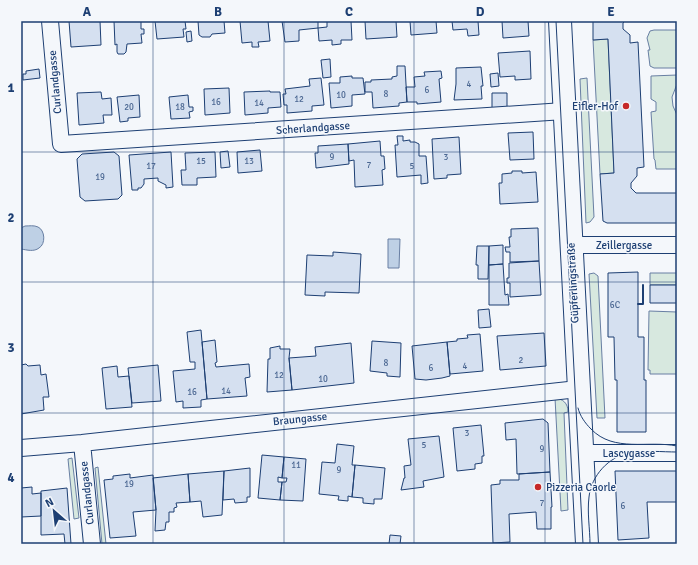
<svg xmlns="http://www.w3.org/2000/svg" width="698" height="565" font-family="Signika,sans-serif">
<rect width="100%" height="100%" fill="#f4f7fb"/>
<path fill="#d7e8df" stroke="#687fa3" d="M654 30H677V68H654L650 66 648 50H650L647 38 650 31Z
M608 39 614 173 600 174 593 40Z
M677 75V84L672 97 673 106 677 115V169H656L655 160 654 159 651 112 656 111V102L651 99V76Z
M587 78 594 217 590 222 586 223 580 79Z
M594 273 598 276 605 418H597L589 274Z
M650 273H677V285H650Z
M649 311 677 312V374H650V370H648Z
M555 398C563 399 568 403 568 412L564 413 568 510 561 511Z
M72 458 79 518 74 519 68 459Z
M98 467 106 544H102L95 468Z"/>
<path fill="#bed0e5" stroke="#687fa3" d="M25 226C29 226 34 225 38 227 45 230 46 244 39 248 34 252 27 250 21 249V228Z
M388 239H400L399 268H388Z"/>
<path fill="#d5e0f0" stroke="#1d3f73" d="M69 21H100L101 45 71 47Z
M114 21H141V29H144V34H141L142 43 127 44 126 52 124 54H118L117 52V44L115 45Z
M155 21H185L186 29H183L184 37 157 39Z
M198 21H224L225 33 212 34 210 37H202L199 35Z
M240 21H268L270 41 258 42 259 47H252V42L242 43Z
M282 21H318V28L299 30V41L285 42Z
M327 21H351L352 40H341V44L332 45V40L319 41 318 28 327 27Z
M365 21H396L397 37 366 39Z
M410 21H436L437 33 411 35Z
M452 21H478L479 35 468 36 467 29 453 30Z
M502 21H528L529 36 503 38Z
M593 21H625L623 23V29L630 35V43L638 42 644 167 637 168V176L631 183V188L636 193H677V223H607L603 221 600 174 614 173 608 39 593 40Z
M191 31 192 41 187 42 186 32Z
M530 51 531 79 515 80V76L500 77 498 53Z
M330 59 331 77 323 78 321 60Z
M397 66H405L407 102 399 103V106L373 108 372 92H365V82H371V80L392 79V77L397 76Z
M481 67 483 86H481L482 99 454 100 456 84V68Z
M39 69 40 78 23 80V74H26V71Z
M441 71 442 78 439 79 441 102 417 104V102H407L406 87H415L414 77 425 76 424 72Z
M498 73 499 86 491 87 490 74Z
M352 76V78H363L365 94 352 95V106L331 108 329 83H340V77Z
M321 78 324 105 312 106V111L287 113V105H284L283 94H286L285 89 310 86 309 79Z
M229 88 230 113 205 115 204 89Z
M270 91V92H280L281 107 268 108V113L245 115 244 92Z
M101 92 102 99 111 98 112 115H103L104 123 79 125 77 93Z
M492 93H507V107L492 108Z
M139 95 140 117 128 118V121L120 122 117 97Z
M188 95 189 107H193V111L189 112 190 118 171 119 169 97Z
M533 132 534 159 510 160 508 133Z
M397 136H403V141L410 140V142H415L419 144V156H426L428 183 421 184V175L397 177 395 145H398Z
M459 137 461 174 447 175V178L434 179 432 139Z
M380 141 381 156H384L385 169 382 170 383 185 355 187 354 160 349 161 348 144Z
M348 144 349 164 316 168 315 153H318V146Z
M260 150 262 171 238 173 237 152Z
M228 151 230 167 221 168 220 152Z
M114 152 119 156 122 195 118 199 85 201 80 197 77 159 82 154Z
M171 152 173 187 166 188V185L158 181V178L144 179V184L141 188H138V190H132L129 155Z
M215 152 216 177 197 178V185H182L181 170H186L185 153Z
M512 171H522V173L536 172 538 202 500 204 499 183H502V174L512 173Z
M538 228 539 261 510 262V252H506L505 247H510L509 237H511V229Z
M503 245V264L489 265V246Z
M477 246H489L488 279H478V265H476Z
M333 252 361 254 359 293 325 292V296L305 295 307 255 333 256Z
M539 261 541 295 510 297V283H507V278H509V263Z
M503 264 505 295 508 294 509 305H489V265Z
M638 272V337H644V380H646V432H617V380H615L614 337H608V273Z
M650 285H677V303H650Z
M489 309 491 327 479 328 478 310Z
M201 330 207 399 201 400V407L183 408V401L176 402 173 371 195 369V362H190L187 332Z
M544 333 546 366 500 370 497 336Z
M480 334 483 371 450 374 447 342 457 341V339L468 338 467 335Z
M215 340 217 362 215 363 216 367 249 364 250 377 245 378 247 396 207 399 202 342Z
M372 341 401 343 400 377 387 376V373L370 371Z
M447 342 450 376 442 378 426 380 415 379 412 346Z
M351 343 354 383 292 390 289 358 316 356 315 347Z
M280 346V349H290L289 358 292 390 267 392 268 359H270V348Z
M26 364 28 366 40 365 41 375 46 374 49 397H43L44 410 21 414V365Z
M158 365 161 401 132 403 128 368Z
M117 366 118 377 129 376 132 407 106 409 102 368Z
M543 419 548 423 550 472 517 474 516 439 506 440 505 423Z
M481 425 484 456H482V463L475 464V469L457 471 453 428Z
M439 436 444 477 423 481 424 487 401 490 404 478H405L404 466 411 465 408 439Z
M337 444 354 446 352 465H355L352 497 348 496V501L338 500 339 496 319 494 322 462 335 463Z
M262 455 284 457 282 478 278 477V482H282L280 500 258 498Z
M284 457 306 459 303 501 280 500 282 482H286L287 478H282Z
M355 465 385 468 382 499H374V504L363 503V498L352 497Z
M250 468V497H247V502L235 503 234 499 223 500 224 471Z
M224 471 222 515 203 517 201 501 190 502 188 474Z
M615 471H677V502H647L649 538 618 540Z
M550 472 552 507H551V529H537L536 512 509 514 510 542 493 543 491 485 500 484V480H519V474Z
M130 474V478L153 475 156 510 133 512 136 536 110 538 104 480 113 479V476Z
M188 474 190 502 176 503 177 507 174 508V512H169V522H166L165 530 155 531 156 510 153 478Z
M32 487V494L41 493V516L21 517V488Z
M67 488 71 544H65L64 534 41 535V491Z
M390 535 401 536 400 544H389Z"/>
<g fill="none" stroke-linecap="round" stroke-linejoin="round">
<g stroke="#1d3f73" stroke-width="18">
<path id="minor" d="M50 21 61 144 564 111
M571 245H677
M82 443 92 544
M21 448 82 443 578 389
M582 453H677"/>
</g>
<g stroke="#1d3f73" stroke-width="24">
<path id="secondary" d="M560 21 587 544"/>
</g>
<use href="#minor" stroke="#f4f7fb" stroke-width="16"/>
<use href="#secondary" stroke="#f4f7fb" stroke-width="22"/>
<path stroke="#1d3f73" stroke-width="1" d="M556 21 583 544
M578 408C580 416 585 423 591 429 614 453 648 440 677 446
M590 544C590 529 587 513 589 497 591 476 609 456 630 453 645 450 662 452 677 452"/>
<path stroke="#1d3f73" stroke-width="2" d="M638 304H643V285"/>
</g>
<path fill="none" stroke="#1d3f73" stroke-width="1" stroke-opacity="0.55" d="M153 21V544M284 21V544M414 21V544M545 21V544M21 152H677M21 282H677M21 413H677"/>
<g fill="#c62828" stroke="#f4f7fb" stroke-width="1.5">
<circle cx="626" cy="106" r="4"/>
<circle cx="538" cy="487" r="4"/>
</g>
<g text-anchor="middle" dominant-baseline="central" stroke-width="3" stroke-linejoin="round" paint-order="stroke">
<g font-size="9" fill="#4b6792">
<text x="469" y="84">4</text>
<text x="427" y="90">6</text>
<text x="386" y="94">8</text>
<text x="341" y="95">10</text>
<text x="299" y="99">12</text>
<text x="216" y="102">16</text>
<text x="259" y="103">14</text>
<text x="129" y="107">20</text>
<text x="180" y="107">18</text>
<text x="332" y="157">9</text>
<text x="446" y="157">3</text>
<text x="201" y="161">15</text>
<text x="249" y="161">13</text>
<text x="369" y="165">7</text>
<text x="151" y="166">17</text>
<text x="412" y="166">5</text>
<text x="100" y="177">19</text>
<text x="615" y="305">6C</text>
<text x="521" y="360">2</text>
<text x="386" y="363">8</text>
<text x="465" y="366">4</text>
<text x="431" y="368">6</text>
<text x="279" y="375">12</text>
<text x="323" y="379">10</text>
<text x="226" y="391">14</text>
<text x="192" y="392">16</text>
<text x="467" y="433">3</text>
<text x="424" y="445">5</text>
<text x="542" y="449">9</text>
<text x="296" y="465">11</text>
<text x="339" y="470">9</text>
<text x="129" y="484">19</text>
<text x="542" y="503">7</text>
<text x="623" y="506">6</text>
</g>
<g font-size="11" fill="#1d3f73" stroke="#f4f7fb">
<text transform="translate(55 82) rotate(-95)">Curlandgasse</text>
<text transform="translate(313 128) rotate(-4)">Scherlandgasse</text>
<text x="624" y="245">Zeillergasse</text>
<text transform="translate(573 283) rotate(-93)">Güpferlingstraße</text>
<text transform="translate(300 419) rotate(-6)">Braungasse</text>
<text x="629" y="453">Lascygasse</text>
<text transform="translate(87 493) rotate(-96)">Curlandgasse</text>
</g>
<g font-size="11" fill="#1d3f73" stroke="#f4f7fb" text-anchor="end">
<text x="618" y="106">Eifler-Hof</text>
<text x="546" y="487" text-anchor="start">Pizzeria Caorle</text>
</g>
</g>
<rect width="698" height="565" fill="none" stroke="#f4f7fb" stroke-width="44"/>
<g transform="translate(54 511) rotate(332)" stroke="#f4f7fb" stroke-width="3" paint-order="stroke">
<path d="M0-3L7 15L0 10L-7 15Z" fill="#1d3f73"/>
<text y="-6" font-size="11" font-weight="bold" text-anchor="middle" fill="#1d3f73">N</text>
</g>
<rect x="22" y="22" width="654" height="521" fill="none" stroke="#1d3f73" stroke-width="1.5"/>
<g font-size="13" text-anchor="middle" font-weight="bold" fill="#1d3f73">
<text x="87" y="16">A</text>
<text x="218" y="16">B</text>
<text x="349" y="16">C</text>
<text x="480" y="16">D</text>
<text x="611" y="16">E</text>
<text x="11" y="92">1</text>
<text x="11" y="222">2</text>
<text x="11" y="352">3</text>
<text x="11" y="482">4</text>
</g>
</svg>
